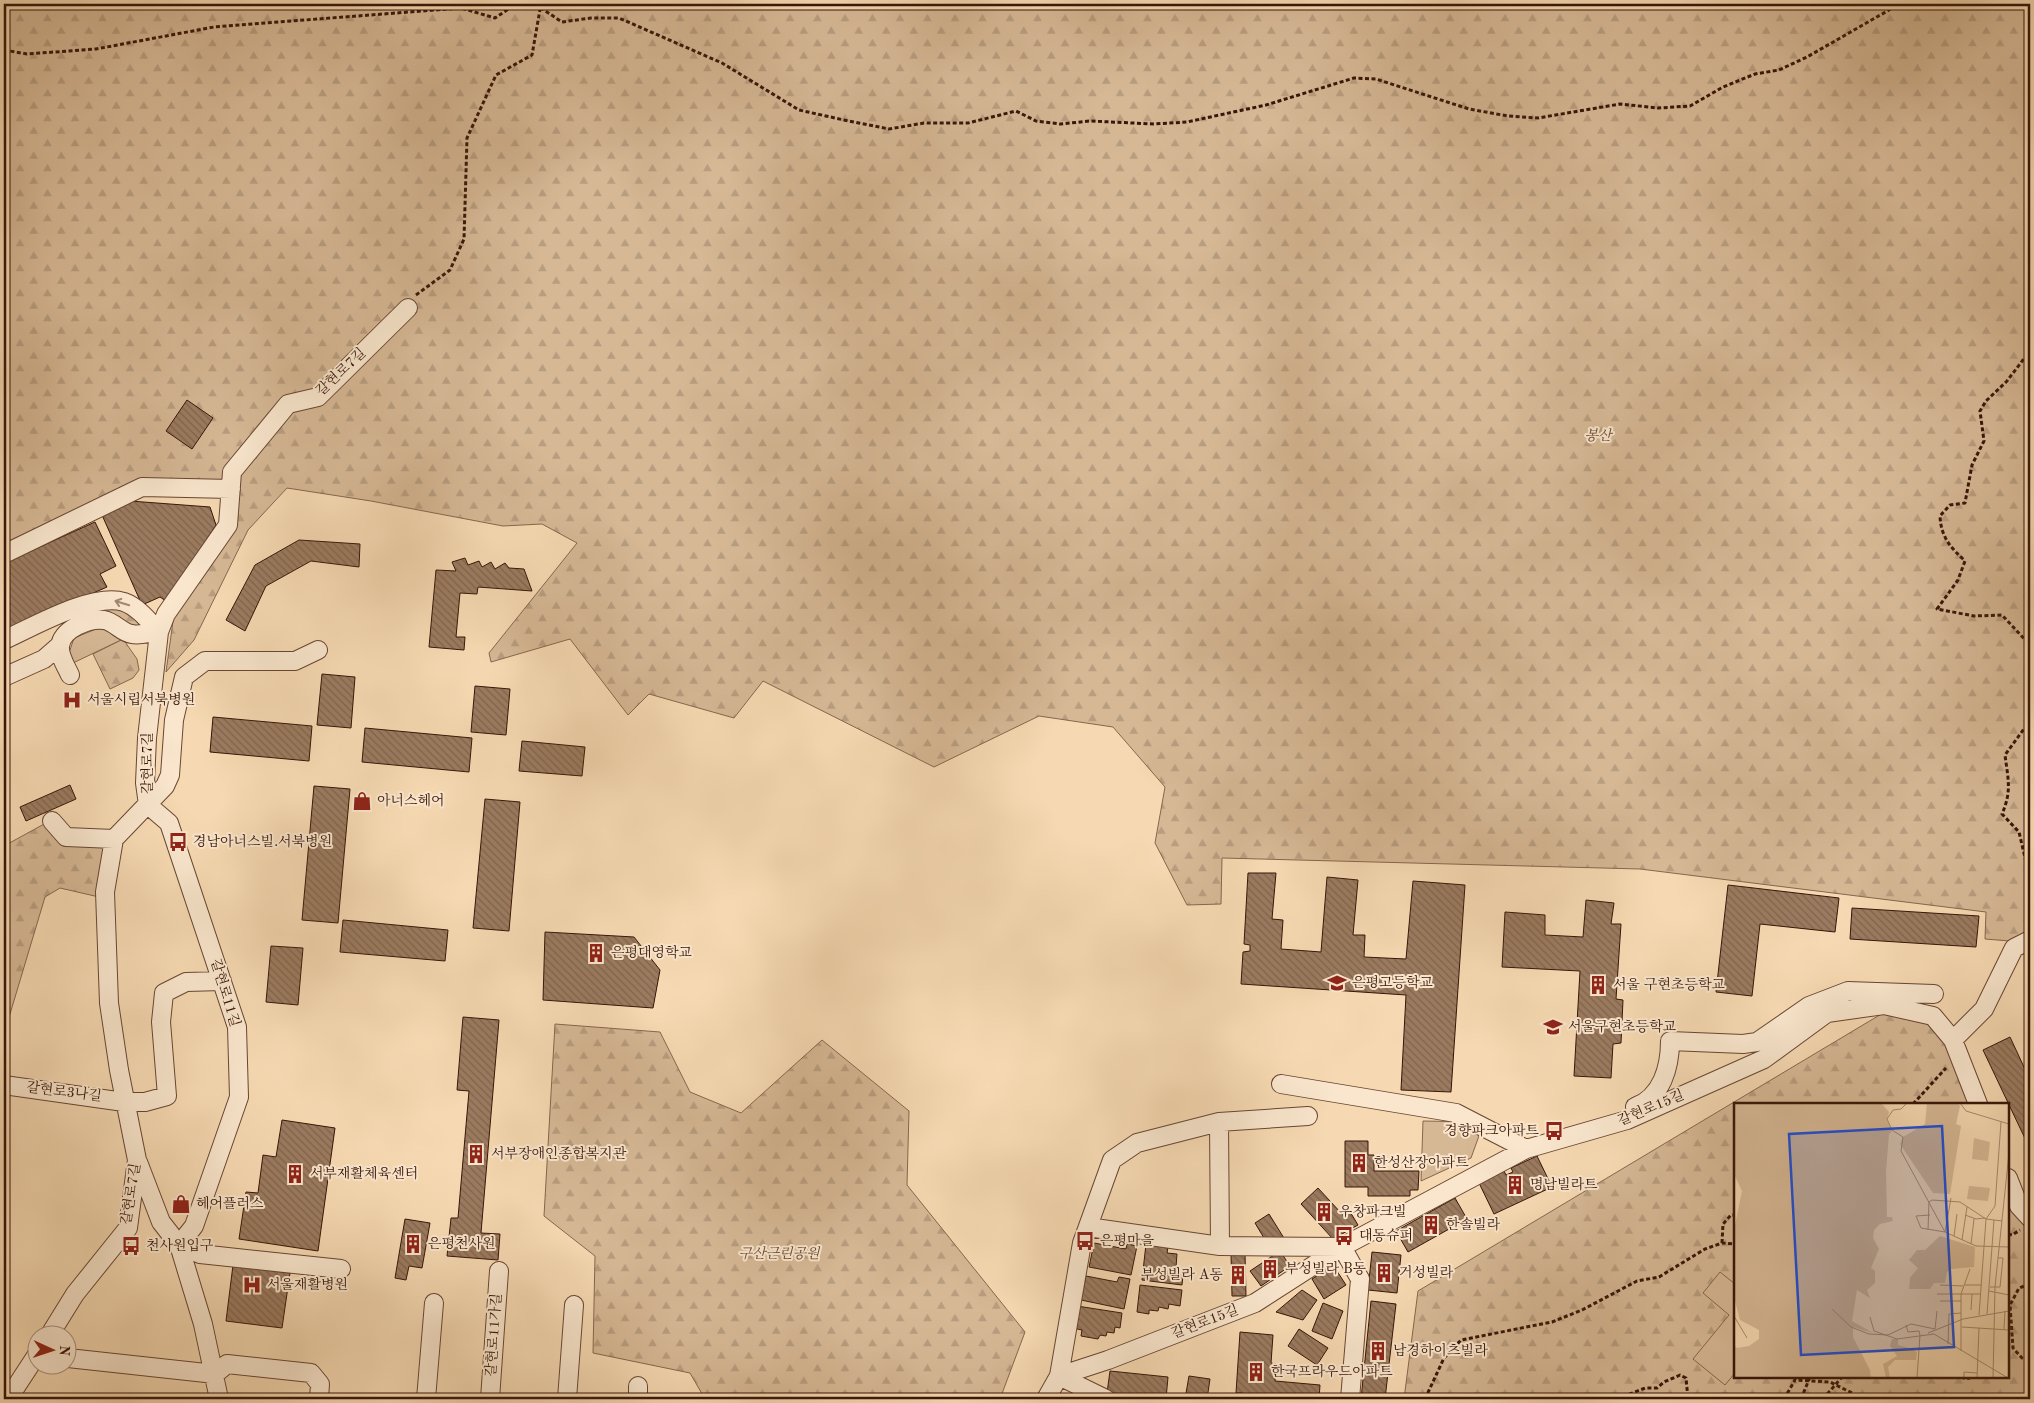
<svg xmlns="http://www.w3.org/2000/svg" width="2034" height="1403" font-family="'Old Standard TT','Noto Serif KR',serif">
<defs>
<pattern id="forest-firs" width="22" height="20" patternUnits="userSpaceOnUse" patternTransform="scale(1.25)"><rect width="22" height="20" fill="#d6b895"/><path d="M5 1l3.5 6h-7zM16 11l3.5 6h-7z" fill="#b89d7f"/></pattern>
<pattern id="building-back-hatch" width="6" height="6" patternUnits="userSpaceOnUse" patternTransform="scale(1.25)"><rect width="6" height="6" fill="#9b7b60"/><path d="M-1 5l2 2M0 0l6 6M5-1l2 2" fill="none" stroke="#7f644d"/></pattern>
</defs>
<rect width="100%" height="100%" fill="#f6d9b2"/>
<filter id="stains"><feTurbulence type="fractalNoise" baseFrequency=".004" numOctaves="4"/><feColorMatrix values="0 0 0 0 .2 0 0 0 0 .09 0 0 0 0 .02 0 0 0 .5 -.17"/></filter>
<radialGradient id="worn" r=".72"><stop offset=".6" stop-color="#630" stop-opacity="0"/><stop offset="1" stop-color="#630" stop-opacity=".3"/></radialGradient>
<path fill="url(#forest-firs)" stroke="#87664e" d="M4 4H2030V932L2010 941 1985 939 1986 912 1640 869 1222 858 1221 904 1187 905 1155 843 1165 787 1113 727 1039 716 934 767 763 681 734 718 649 694 628 715 570 639 491 662 489 653 577 543 542 524 503 526 371 501 287 488 248 530 194 640 166 672 174 614 235 525 236 488 141 482 4 547Z
M109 607 124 611 139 623 138 629 91 611Z
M123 639 137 659 139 670 133 678 110 689 93 654Z
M46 823 107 844 99 897 60 888 45 897 4 1034V846Z
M1883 1013 1928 1024 1953 1040 1978 1104H1735V1377H2008V1178L2030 1218V1399H1404L1418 1291Z
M555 1024 660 1032 690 1092 741 1113 822 1040 909 1111 907 1185 1025 1332 1000 1399H705L690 1373 593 1353 595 1256 544 1216Z"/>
<path fill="#d6b895" stroke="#87664e" d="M101 627 123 639 73 663 69 653 74 638Z
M1423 1121 1484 1122 1471 1158 1421 1181Z
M1720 1272 1735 1284V1373L1725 1385 1693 1359 1729 1315 1703 1293Z"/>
<path fill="url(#building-back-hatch)" stroke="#381508" d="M187 400 213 418 192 449 166 431Z
M130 501 210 507 216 525 166 601 160 597 142 605 102 515Z
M95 522 116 566 100 574 107 587 4 632V563Z
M299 540 360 544 359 567 311 561 266 586 245 631 226 620 255 565Z
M465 558 468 565 479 561 482 567 491 562 495 569 505 563 509 568 524 569 532 591 478 587 477 594 460 593 456 637H465L464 650 429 647 436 570 456 571 452 562Z
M322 674 355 677 351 728 317 725Z
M475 686 510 689 506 735 471 732Z
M213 717 312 726 309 761 210 752Z
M365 728 472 738 469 772 362 762Z
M522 741 585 747 582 776 519 771Z
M70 785 76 799 26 821 20 807Z
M314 786 350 789 338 923 302 920Z
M485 799 520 802 509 931 473 928Z
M1248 873H1276L1272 919 1283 920 1281 949 1321 952 1327 877 1358 880 1353 935H1365L1364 957 1406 959 1413 881 1465 885 1451 1092 1401 1090 1406 995 1241 984 1243 952 1250 951V945L1244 944Z
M1728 885 1839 898 1835 932 1760 924 1752 996 1716 992Z
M1586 900 1614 903 1611 924H1621L1616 999 1623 1000 1621 1043 1613 1044 1611 1078 1574 1076 1580 971 1502 967 1505 912 1545 915V935L1583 937Z
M1852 908 1979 916 1976 947 1850 939Z
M343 920 448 930 445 961 340 952Z
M545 932 634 937 660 970 653 1008 543 1000Z
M271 946 303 948 298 1005 266 1002Z
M463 1017 499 1020 481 1233 500 1234 498 1260 447 1256 451 1218H458L469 1091 457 1090Z
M2010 1037 2030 1080V1149L1983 1050Z
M282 1120 335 1128 318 1251 239 1239 246 1192 258 1193 263 1155 276 1157Z
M1345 1141H1368V1155H1374V1171H1419L1418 1190H1410V1196H1368V1187H1345Z
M1537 1156 1552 1187 1494 1214 1479 1183 1504 1171 1506 1175 1513 1172 1511 1168Z
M1318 1188 1342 1214 1349 1210 1358 1225 1333 1239 1301 1204Z
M1455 1198 1467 1219 1408 1252 1396 1231Z
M1269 1214 1287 1243H1267L1255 1223Z
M405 1219 430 1223 422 1268 409 1266 406 1280 395 1278Z
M1094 1243 1126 1249 1127 1244 1137 1246 1131 1275 1089 1267Z
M1146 1244 1168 1247 1167 1253 1177 1254 1176 1267H1180V1274L1183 1275 1182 1285 1142 1280Z
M1280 1251 1290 1266 1261 1286 1250 1271Z
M1372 1252 1401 1255 1397 1293 1368 1290Z
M1231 1253H1245L1246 1296H1232Z
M233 1265 290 1273 282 1328 226 1321Z
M1333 1265 1346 1285 1324 1299 1312 1279Z
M1086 1276 1117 1282 1119 1277 1130 1279 1124 1309 1081 1300Z
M1140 1285 1182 1290 1180 1306 1169 1304 1168 1309 1159 1307 1158 1311 1149 1310V1314L1137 1312Z
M1302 1290 1317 1300 1303 1320 1276 1312Z
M1371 1301 1396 1304 1385 1399H1361Z
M1323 1303 1343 1311 1332 1339 1312 1331Z
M1077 1306 1122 1313 1120 1328 1115 1327 1114 1333 1107 1332 1106 1336 1100 1335 1098 1339 1081 1336 1082 1330 1073 1328Z
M1299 1329 1328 1348 1317 1365 1288 1346Z
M1240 1332 1273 1335 1271 1363 1276 1364 1275 1381 1320 1385 1319 1399H1242V1393H1236Z
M1110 1371 1168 1377 1166 1399 1107 1393Z
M1189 1376 1210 1379 1207 1399H1185Z"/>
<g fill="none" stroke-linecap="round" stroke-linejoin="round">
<g stroke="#684632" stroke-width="20">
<path id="minor" d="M4 554 142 487 231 489
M4 640C33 627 93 592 124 602 138 607 149 621 159 632
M70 675C66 666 59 656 60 646 62 629 89 618 104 620 115 622 122 633 132 634 140 636 151 632 159 632
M4 677 44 659 60 645
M148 805 145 783 147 738 159 632 166 614 228 525 232 472 288 404 318 397 408 308
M148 805 169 823 237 1027 239 1097 194 1226 179 1245
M52 821 66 837 114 839
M1953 1040 1984 1009 2014 948 2030 940
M1281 1084 1456 1113 1526 1149
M4 1085 124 1102H145L167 1096 161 1022 164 993 186 982 222 981
M1635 1107C1662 1097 1670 1067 1670 1041L1743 1044 1757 1042 1809 1006 1848 991 1934 994
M1219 1122 1220 1246
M138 1162 161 1222 179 1245 203 1324 219 1399
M2008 1178 2019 1206 2030 1218
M1088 1227 1220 1246 1342 1247 1360 1279 1350 1399
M179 1245 200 1254 341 1269
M49 1336 75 1294 128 1228 137 1160 119 1070 109 1003 105 892 114 839 165 786 170 775 174 720 184 677 205 661H295L318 650
M68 1358 215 1374
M215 1374 227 1364 311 1373 320 1384 319 1399
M8 1399 38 1353
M426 1399 434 1303
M490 1399 499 1271
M567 1399 574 1305
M638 1399V1386
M1046 1399 1059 1376 1108 1360 1255 1303 1342 1247 1526 1149 1627 1120 1764 1059 1827 1013 1884 1005 1933 1016 1953 1040 1978 1104
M1106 1399 1059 1376 1082 1243 1112 1160 1137 1143 1219 1122 1308 1116"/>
</g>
<path stroke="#381508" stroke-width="3" stroke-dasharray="4 2.5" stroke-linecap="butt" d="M535 4 562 22 591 18H619L722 63 799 110 844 120 889 129 924 123H968L1016 111 1036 121 1060 124 1090 121 1154 124 1187 122 1266 105 1354 78 1376 79 1469 109 1508 116 1538 118 1620 104 1658 108 1690 106 1723 87 1755 74 1779 70 1807 57 1889 10 1895 4
M4 50 27 54 96 49 214 27 461 8 495 18 516 4
M416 295 450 270 464 239 467 138 496 75 532 55 541 4
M2030 348 2026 356 2007 381 1986 401 1980 411 1984 441 1972 465 1965 503 1950 505 1940 516C1941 537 1950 547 1965 561L1958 580 1937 609 1974 616 2002 615 2030 645
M2030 699 2029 722 2005 755C2008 779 2012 791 2002 814L2019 832 2030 879
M1913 1104 1946 1068
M2008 1234 2012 1235 2020 1230
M1722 1243 1723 1224 1731 1215H1735
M2030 1284 2019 1288 2010 1305 2013 1348 2022 1358 2030 1362
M1795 1377V1380L1830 1382 1864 1399
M1961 1377 1967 1379 1972 1377
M1425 1399 1444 1358 1461 1340 1552 1322 1582 1310 1637 1281 1659 1277 1705 1249 1722 1243 1735 1244
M1617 1399 1645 1388H1657L1664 1382 1680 1375 1686 1378 1688 1399
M1784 1399 1795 1380
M1801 1399 1810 1377
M1823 1399 1842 1377"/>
<use href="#minor" stroke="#f9e6cd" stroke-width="18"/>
</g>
<defs><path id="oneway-shaft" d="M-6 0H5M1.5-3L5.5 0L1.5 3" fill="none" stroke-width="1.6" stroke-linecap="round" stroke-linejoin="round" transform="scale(1.25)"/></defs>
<use stroke="#a28874" href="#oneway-shaft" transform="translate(122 603) rotate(-163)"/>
<defs>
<g id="hospital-bare" transform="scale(1.5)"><path d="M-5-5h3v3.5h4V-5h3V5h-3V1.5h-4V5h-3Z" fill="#8f2418" stroke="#f9e6cd" stroke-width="2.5" paint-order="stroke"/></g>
<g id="shop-bare" transform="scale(1.5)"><path d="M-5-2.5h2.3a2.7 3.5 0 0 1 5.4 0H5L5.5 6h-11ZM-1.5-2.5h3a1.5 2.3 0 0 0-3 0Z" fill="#8f2418" stroke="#f9e6cd" stroke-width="2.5" paint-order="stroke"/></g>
<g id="bus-bare" transform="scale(1.5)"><path d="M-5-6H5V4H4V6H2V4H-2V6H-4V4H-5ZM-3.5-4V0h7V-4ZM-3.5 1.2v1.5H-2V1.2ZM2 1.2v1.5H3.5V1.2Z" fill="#8f2418" stroke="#f9e6cd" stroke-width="2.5" paint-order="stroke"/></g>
<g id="building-bare" transform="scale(1.5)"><path d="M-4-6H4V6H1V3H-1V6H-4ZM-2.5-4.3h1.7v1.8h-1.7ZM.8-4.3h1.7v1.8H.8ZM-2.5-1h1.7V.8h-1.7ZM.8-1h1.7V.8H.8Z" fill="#8f2418" stroke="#f9e6cd" stroke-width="2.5" paint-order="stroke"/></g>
<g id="school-bare" transform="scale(1.5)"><path d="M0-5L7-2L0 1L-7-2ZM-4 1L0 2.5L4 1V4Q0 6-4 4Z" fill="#8f2418" stroke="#f9e6cd" stroke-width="2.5" paint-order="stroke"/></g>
</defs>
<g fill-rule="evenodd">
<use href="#hospital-bare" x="72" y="700"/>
<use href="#shop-bare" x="362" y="801"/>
<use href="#bus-bare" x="178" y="842"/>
<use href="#building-bare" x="596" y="953"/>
<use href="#school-bare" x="1337" y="983"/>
<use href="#building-bare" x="1598" y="985"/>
<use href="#school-bare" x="1553" y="1027"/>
<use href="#bus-bare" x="1554" y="1131"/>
<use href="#building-bare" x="476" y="1154"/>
<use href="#building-bare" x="1359" y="1163"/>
<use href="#building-bare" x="295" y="1174"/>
<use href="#building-bare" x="1515" y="1185"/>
<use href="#shop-bare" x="181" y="1204"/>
<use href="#building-bare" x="1324" y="1212"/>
<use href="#building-bare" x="1431" y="1225"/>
<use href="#bus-bare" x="1344" y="1236"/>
<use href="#bus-bare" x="1085" y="1241"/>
<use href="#building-bare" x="413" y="1244"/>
<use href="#bus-bare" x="131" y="1246"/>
<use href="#building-bare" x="1270" y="1269"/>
<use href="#building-bare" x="1384" y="1273"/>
<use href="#building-bare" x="1238" y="1275"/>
<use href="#hospital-bare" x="252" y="1285"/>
<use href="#building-bare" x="1378" y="1351"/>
<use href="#building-bare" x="1256" y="1372"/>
</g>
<g text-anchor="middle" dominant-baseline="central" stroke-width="4" stroke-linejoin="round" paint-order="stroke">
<g font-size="14" fill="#381508" stroke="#f9e6cd">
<text transform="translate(341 372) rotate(-43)">갈현로7길</text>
<text transform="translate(148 763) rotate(-90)">갈현로7길</text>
<text transform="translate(225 993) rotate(73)">갈현로11길</text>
<text transform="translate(64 1092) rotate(7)">갈현로3나길</text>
<text transform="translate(1651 1108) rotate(-23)">갈현로15길</text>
<text transform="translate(131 1194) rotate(-81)">갈현로7길</text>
<text transform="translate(1205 1322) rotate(-21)">갈현로15길</text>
<text transform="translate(494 1335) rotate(-86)">갈현로11가길</text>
</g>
<g font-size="14" font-style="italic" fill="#674632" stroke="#f9e6cd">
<text x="1598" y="436">봉산</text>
<text x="779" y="1254">구산근린공원</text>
</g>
<g font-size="14" fill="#381508" stroke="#f9e6cd" text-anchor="start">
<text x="87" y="700">서울시립서북병원</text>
<text x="377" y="801">아너스헤어</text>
<text x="193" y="842">경남아너스빌.서북병원</text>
<text x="611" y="953">은평대영학교</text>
<text x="1352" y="983">은평고등학교</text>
<text x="1613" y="985">서울 구현초등학교</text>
<text x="1568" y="1027">서울구현초등학교</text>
<text x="1539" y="1131" text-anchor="end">경향파크아파트</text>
<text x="491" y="1154">서부장애인종합복지관</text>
<text x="1374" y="1163">한성산장아파트</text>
<text x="310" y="1174">서부재활체육센터</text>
<text x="1530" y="1185">명남빌라트</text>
<text x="196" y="1204">헤어플러스</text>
<text x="1339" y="1212">우창파크빌</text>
<text x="1446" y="1225">한솔빌라</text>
<text x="1359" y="1236">대동슈퍼</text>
<text x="1100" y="1241">은평마을</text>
<text x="428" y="1244">은평천사원</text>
<text x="146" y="1246">천사원입구</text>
<text x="1285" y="1269">부성빌라 B동</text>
<text x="1399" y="1273">거성빌라</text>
<text x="1223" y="1275" text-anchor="end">부성빌라 A동</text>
<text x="267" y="1285">서울재활병원</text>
<text x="1393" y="1351">남경하이츠빌라</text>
<text x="1271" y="1372">한국프라우드아파트</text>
</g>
</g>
<g transform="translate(1734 1103)">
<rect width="275" height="275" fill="#f6d9b2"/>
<path d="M0 0H147L155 9 153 17 158 28 155 31 152 69 153 114H158L159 118 146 121 140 127 139 135 145 146 137 165 141 168V180L133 187 136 195 123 187 118 218 139 230 119 224V234L136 267 137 275H0V242L3 245 15 243 25 236V227L6 217 0 194V127L8 88 0 71ZM193 0H224L226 3 222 21 227 23 216 91 199 90 166 41 169 34 191 21ZM206 133 241 144 240 164 217 166 213 169 211 180H200L196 186H175L176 175 184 165 175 157 183 147H191ZM158 236H164V242L179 246 183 249 182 257H161L154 264 156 275H152L149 261 163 253 156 243Z" fill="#d6b895"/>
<path d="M38 0H59L60 2 48 12ZM240 35 256 39 254 58 238 56ZM235 83 256 85 254 98 233 96Z" fill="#d6b895"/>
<path fill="none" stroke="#aa8b6e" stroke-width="1" d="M173 0 167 6 159 7 153 16 158 27 169 34 167 48 211 129 242 143 275 144M226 0 232 8 275 21M267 19 261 103 252 116 268 118M196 112 182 113 187 125 211 129 217 95M231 112 242 116 251 115M194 127 195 99 198 97 226 99 252 116M220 133 223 111M228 137 233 104M237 141 240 116M206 182 229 183M231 182H247M256 184H266L269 155H264M255 188 275 192M203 191H246M206 198H227M98 206 117 224 135 231 154 232 177 221 201 226M237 207 238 191M253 211 260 117M245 212 252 116M0 213 13 235M136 214 140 228 163 236 200 231 274 275M172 222 174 229 185 228 186 232M228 224 275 227M201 226 203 208M270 226 271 208M194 230 229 216 275 208M214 241 215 211 227 210M227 248V191L236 166M183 275 186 232M230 275V269L243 270M243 275 245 225M259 275 261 184 275 50"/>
<path fill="#1d4ed8" fill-opacity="0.15" stroke="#1d4ed8" stroke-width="2.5" d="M208 23 220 244 67 252 55 31Z"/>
<rect width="275" height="275" fill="none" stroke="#381508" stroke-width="2.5"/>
</g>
<rect width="2034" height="1403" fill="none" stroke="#f6d9b2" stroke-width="20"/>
<rect x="5" y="5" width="2024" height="1393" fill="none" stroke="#381508" stroke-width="2.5"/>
<rect x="10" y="10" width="2014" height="1383" fill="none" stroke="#381508"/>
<g transform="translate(52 1350) rotate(93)"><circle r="24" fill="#f9e6cd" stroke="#ac927e"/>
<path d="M0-4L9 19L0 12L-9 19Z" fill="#8f2418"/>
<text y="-8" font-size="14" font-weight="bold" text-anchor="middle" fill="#381508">N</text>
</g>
<rect width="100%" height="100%" filter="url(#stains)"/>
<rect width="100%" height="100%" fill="url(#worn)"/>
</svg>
